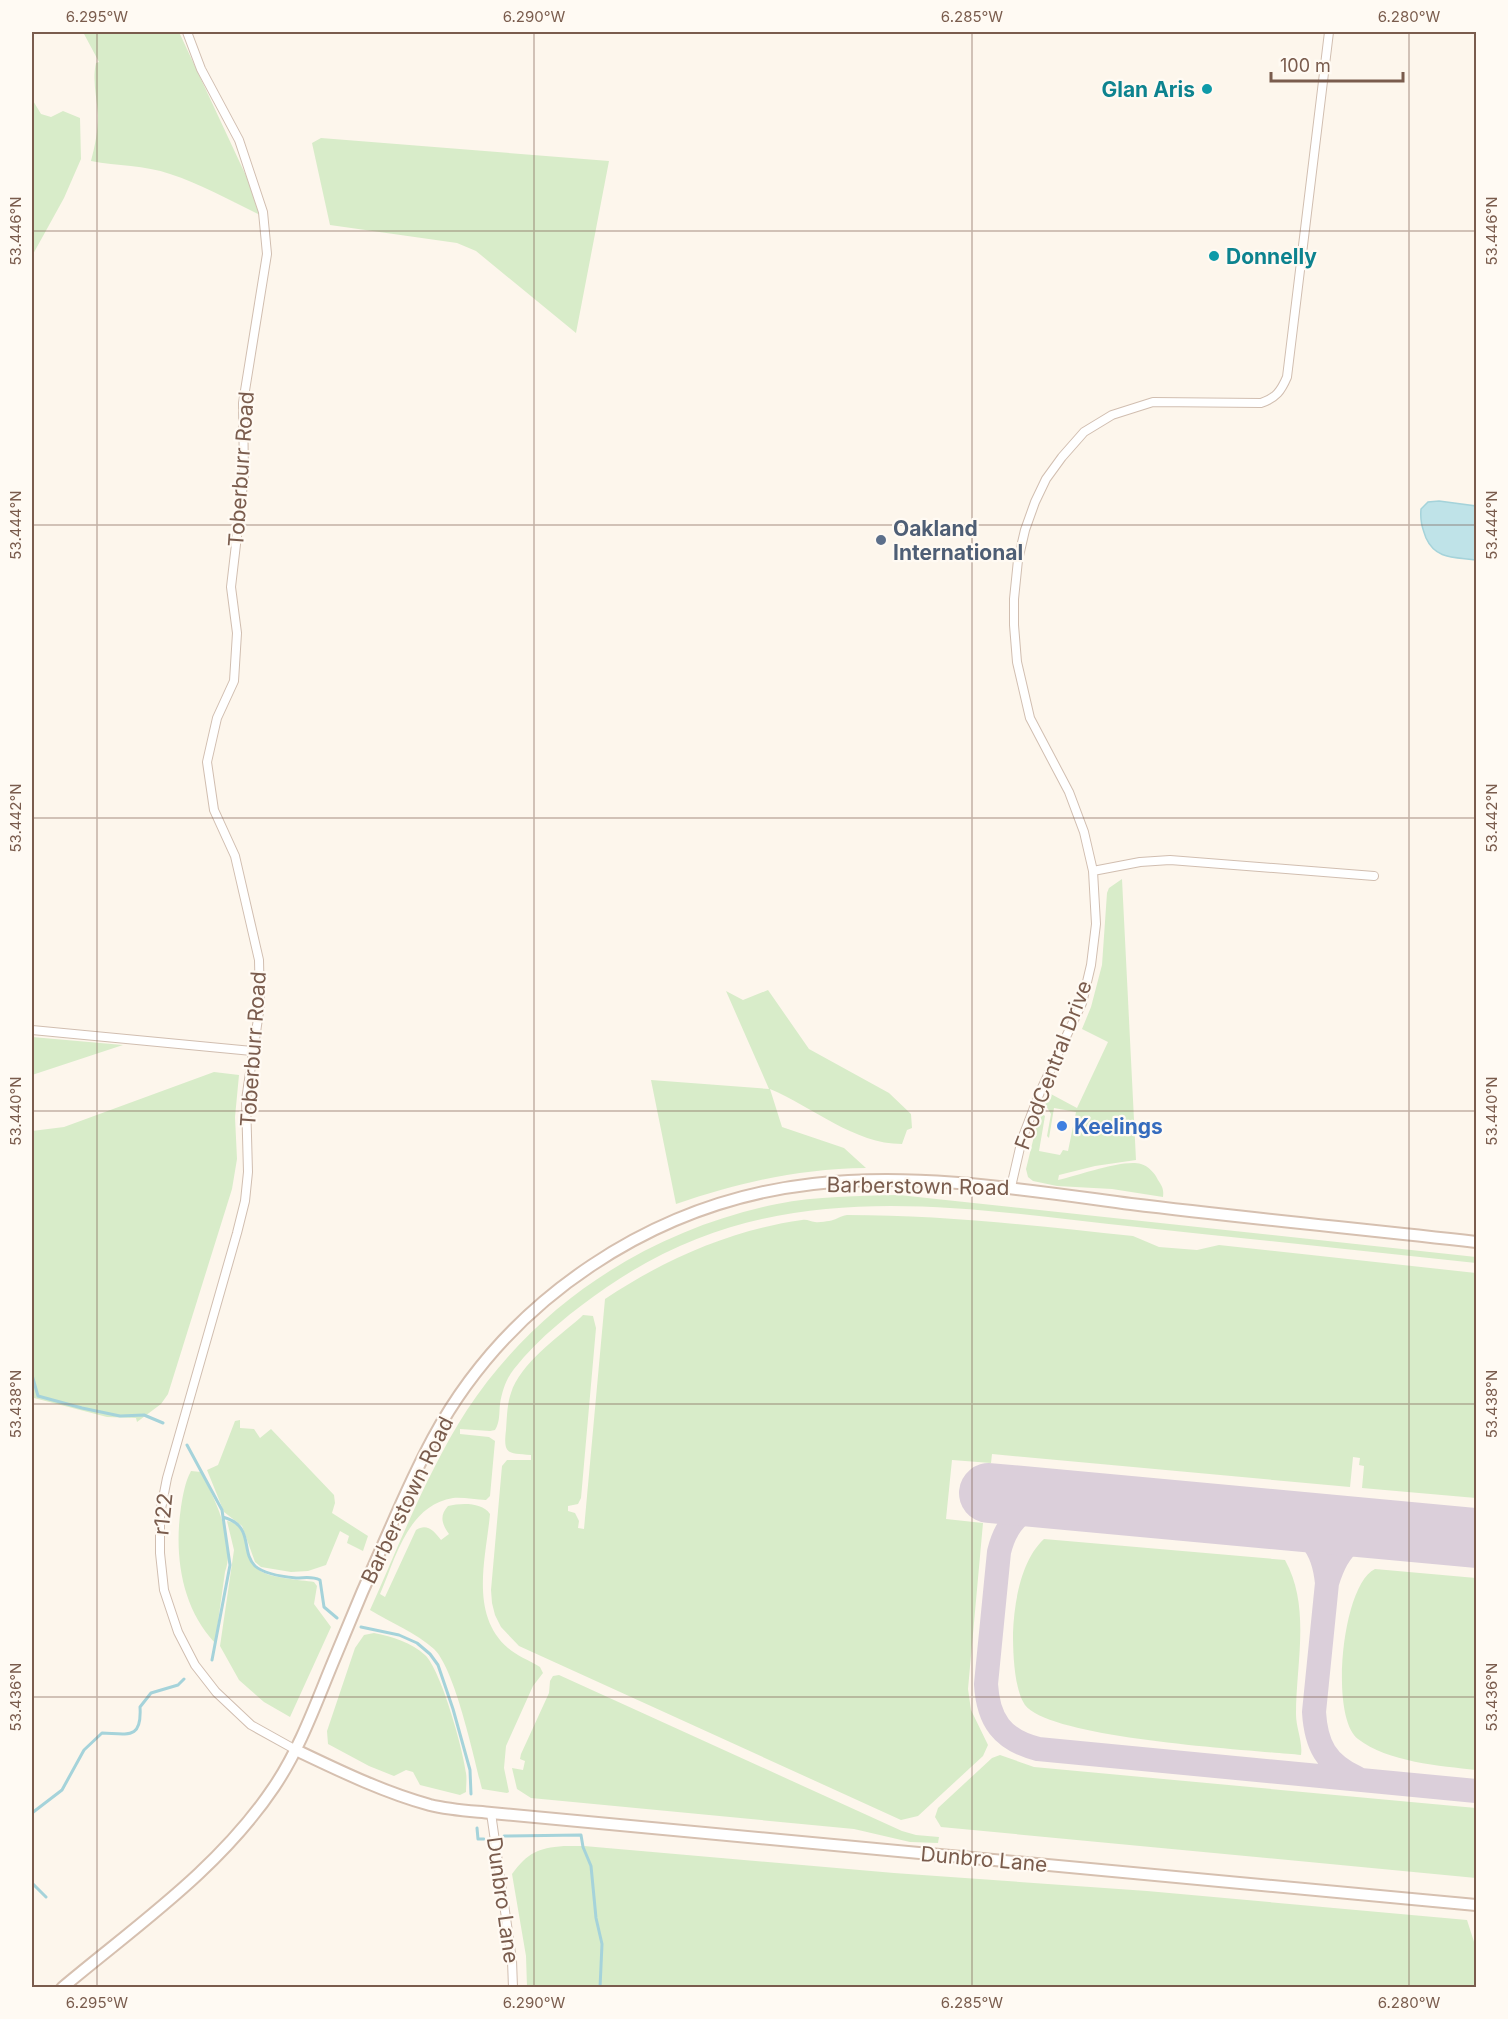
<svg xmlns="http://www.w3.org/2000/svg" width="1508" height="2019" font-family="Inter,sans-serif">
<rect width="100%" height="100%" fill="#fdf6ec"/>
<path fill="#d8ecc9" d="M83 32H179L248 180 260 215C231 201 201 184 170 174 145 165 117 166 91 161 95 146 98 131 98 115 97 97 92 81 96 63L99 62Z
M32 99 41 114 51 117 63 111 80 118 81 159 64 198 32 256Z
M321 138 609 161 576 333 476 251 457 243 330 225 312 143Z
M1122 879 1136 1160 1095 1166 1059 1175 1058 1180C1078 1176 1122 1159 1141 1164 1148 1166 1155 1173 1158 1180 1162 1186 1164 1189 1163 1197L1112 1189 1057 1186 1033 1181 1028 1177 1026 1169 1040 1112 1045 1116 1039 1151 1060 1155 1063 1150 1068 1151 1076 1112 1054 1108 1049 1138 1047 1136 1051 1114 1045 1104 1049 1093 1077 1108 1108 1042 1082 1029 1091 1007 1102 965 1107 893 1109 888Z
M768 990 809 1049 889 1093 911 1114 912 1128 907 1130 902 1144C854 1144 813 1107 770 1089L782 1127 844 1148 866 1168C797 1169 741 1182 676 1204L651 1080 769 1089 726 991 743 1000Z
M32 1037 123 1045 32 1075Z
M214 1072 239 1075 235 1117 237 1159 232 1189 168 1394 161 1404 137 1422 136 1418 107 1417 34 1398 32 1389V1131L64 1127Z
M899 1195 1476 1257V1263C1363 1251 1250 1239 1137 1227 950 1207 774 1172 607 1287 574 1310 539 1337 514 1369 506 1379 502 1391 500 1404 499 1413 500 1422 495 1430L490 1431 460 1429V1434L489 1437 495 1441 490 1496 486 1500C475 1500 464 1497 453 1498 407 1506 396 1558 380 1594L385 1597 416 1530C427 1523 434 1531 441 1540L449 1534C442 1524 439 1516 448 1506 461 1503 482 1502 490 1514 486 1558 469 1614 508 1648 517 1656 529 1660 540 1667L543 1673 533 1686 506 1746 504 1768 509 1792 507 1793 482 1789C474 1758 455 1669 434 1649 416 1633 390 1622 370 1610 400 1543 427 1472 467 1410 538 1302 651 1230 777 1204 817 1196 858 1196 899 1195Z
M847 1215C943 1215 1038 1226 1133 1236L1159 1247 1197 1250 1219 1245 1476 1273V1498L1362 1488 1364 1466 1359 1465 1360 1458 1353 1457 1350 1487 992 1454 991 1463 952 1460 946 1519 983 1523 968 1689 971 1710 988 1745 983 1756 918 1816 901 1820 519 1646 501 1627 495 1615 492 1603 491 1590 502 1466 507 1460H531V1455C508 1453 503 1455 506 1430 507 1418 507 1404 511 1393 520 1364 558 1337 580 1318L583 1315 593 1316 596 1328 581 1498 578 1504 568 1506V1511L575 1513 579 1521 578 1528 584 1529 605 1299C665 1259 731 1230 802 1220 808 1219 810 1222 815 1222 820 1223 825 1221 829 1221 836 1220 840 1216 847 1215Z
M240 1420V1428L254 1429 260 1438 271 1429 334 1495 335 1503 332 1513 368 1536 363 1551 347 1543 349 1536 340 1531 326 1565 308 1571 291 1572 261 1567 255 1562 242 1526 224 1512 207 1470 218 1465 235 1421Z
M191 1471 201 1472C215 1499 236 1542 225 1572L215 1643C181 1607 174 1554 181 1507 183 1495 185 1482 191 1471Z
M227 1521C251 1524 243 1559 259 1570 269 1578 301 1580 314 1582L317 1586 314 1604 331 1627 290 1717 264 1702 239 1680 220 1646 234 1550Z
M1044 1539 1285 1560C1311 1607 1296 1663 1296 1714 1296 1728 1303 1742 1301 1755 1252 1750 1051 1739 1025 1705 1014 1689 1013 1652 1013 1633 1014 1603 1021 1560 1044 1539Z
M1375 1569 1476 1578V1770C1441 1766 1387 1762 1358 1739 1329 1717 1342 1584 1375 1569Z
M374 1633C393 1637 411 1642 425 1655 441 1670 463 1749 466 1773 467 1779 466 1786 466 1792L460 1795 420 1785 413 1772 406 1770 394 1776 369 1766 328 1744 327 1731 355 1648 364 1635Z
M559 1675 902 1831 916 1835 939 1837 938 1843 910 1842 854 1829 531 1798 517 1789 512 1768 523 1770 525 1761 520 1759 521 1754 549 1693 550 1681 553 1676Z
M1000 1755 1034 1767 1476 1808V1878L941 1827 935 1817 938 1808 992 1758Z
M564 1846H584L894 1873 1147 1891 1467 1920 1476 1948V1987H527L526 1956 512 1874C528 1853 537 1848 564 1846Z"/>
<path fill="#bfe3e8" stroke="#a5d3da" stroke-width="1.5" d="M1439 501 1476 506V560C1455 557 1436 560 1426 538 1422 527 1420 521 1421 509L1428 502Z"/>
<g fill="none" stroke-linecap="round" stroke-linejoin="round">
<path stroke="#a5d3da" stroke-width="3" d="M32 1375 38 1396 82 1408 120 1416 144 1415 163 1423
M187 1445 222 1510 230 1565 212 1660
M223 1517C255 1526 240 1551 255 1566 264 1574 285 1577 296 1578 305 1578 312 1576 320 1580L324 1607 337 1618
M361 1627 399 1635 417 1643 430 1654 438 1665 453 1709 470 1770 471 1794
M32 1813 62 1790 84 1750 102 1733C128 1734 142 1740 140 1707L151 1693 178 1685 184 1679
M477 1828 478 1839H484
M504 1836 581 1835 583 1847 591 1866 596 1918 602 1944 600 1988
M32 1883 46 1897"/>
<path stroke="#dbcfda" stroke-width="24" d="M1065 1500C1029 1503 1008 1515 999 1552L986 1684C988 1720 1002 1740 1038 1749L1476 1791
M1272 1519C1309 1531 1323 1544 1327 1583L1314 1712C1316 1745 1326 1764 1357 1778
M1327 1583C1340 1540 1356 1534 1399 1531"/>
<path stroke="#dbcfda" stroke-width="60" d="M989 1493 1476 1538"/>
<g stroke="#d1beb0" stroke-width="10">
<path id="street" d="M187 32 201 69 239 140 263 212 267 254 243 403 244 476 231 587 237 633 234 681 217 718 207 762 214 810 235 856 259 960 260 1005 246 1100 248 1172 245 1201 237 1233 167 1478 160 1514V1553L164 1590 178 1632 195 1665 216 1692 251 1725 296 1750
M1093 871 1140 862 1170 860 1374 876
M32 1030 252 1051
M1011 1187 1022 1139 1040 1092 1082 1003 1091 965 1096 924 1093 871 1084 832 1069 792 1030 718 1017 662 1014 625V599L1018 560 1025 530 1035 502 1046 479 1062 457 1084 432 1112 415 1153 402 1261 403C1276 398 1281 391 1287 377L1329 32
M491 1813 512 1960 513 1988"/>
</g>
<g stroke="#d6c0b0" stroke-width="14">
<path id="secondary" d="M296 1750C340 1771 383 1792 430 1805 450 1810 471 1811 491 1813L1476 1905
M62 1988C137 1925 219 1869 274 1787 301 1747 317 1700 336 1655 353 1613 371 1571 390 1529 403 1499 417 1468 433 1438 509 1298 654 1202 813 1184 919 1172 1026 1190 1131 1204 1246 1218 1361 1229 1476 1242"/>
</g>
<use href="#street" stroke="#fff" stroke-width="8"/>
<use href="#secondary" stroke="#fff" stroke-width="10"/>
</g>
<path fill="none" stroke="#7a5c4d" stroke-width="1.5" stroke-opacity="0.45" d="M97 32V1988M534 32V1988M972 32V1988M1409 32V1988M32 231H1476M32 525H1476M32 818H1476M32 1111H1476M32 1404H1476M32 1697H1476"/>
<g fill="#0f9aa8" stroke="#fffaf3" stroke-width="2">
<circle cx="1207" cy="89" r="6"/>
<circle cx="1214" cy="256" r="6"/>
</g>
<circle fill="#5c6f8a" stroke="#fffaf3" stroke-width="2" cx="881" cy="540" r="6"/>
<circle fill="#3f7fe0" stroke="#fffaf3" stroke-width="2" cx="1062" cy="1126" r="6"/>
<g text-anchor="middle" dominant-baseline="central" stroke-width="4.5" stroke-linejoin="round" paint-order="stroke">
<g font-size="21" font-weight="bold" fill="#0d838f" stroke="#fffaf3" text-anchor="end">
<text x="1195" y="89">Glan Aris</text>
<text x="1226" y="256" text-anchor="start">Donnelly</text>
</g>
<g font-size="21" fill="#7a5c4d" stroke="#fffaf3">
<text transform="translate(241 469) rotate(-86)">Toberburr Road</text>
<text transform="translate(253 1049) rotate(-86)">Toberburr Road</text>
<text transform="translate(1053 1065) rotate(-69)">FoodCentral Drive</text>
<text transform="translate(918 1186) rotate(1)">Barberstown Road</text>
<text transform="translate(407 1500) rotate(-64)">Barberstown Road</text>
<text transform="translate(163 1514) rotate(-84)">r122</text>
<text transform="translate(984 1859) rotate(5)">Dunbro Lane</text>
<text transform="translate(503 1900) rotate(82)">Dunbro Lane</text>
</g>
<g font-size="21" font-weight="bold" fill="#4e5e75" stroke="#fffaf3" text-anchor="start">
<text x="893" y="528">Oakland<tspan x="893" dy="24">International</tspan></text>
</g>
<g font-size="21" font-weight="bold" fill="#366cbe" stroke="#fffaf3" text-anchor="start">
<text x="1074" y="1126">Keelings</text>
</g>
</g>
<rect width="1508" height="2019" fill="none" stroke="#fffaf3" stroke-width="66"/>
<path d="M1271 72v9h132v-9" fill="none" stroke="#7a5c4d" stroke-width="3"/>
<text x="1280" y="72" font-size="18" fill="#7a5c4d" stroke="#fffaf3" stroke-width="4.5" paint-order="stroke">100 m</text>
<rect x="33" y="33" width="1442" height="1953" fill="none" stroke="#7a5c4d" stroke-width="2"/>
<g font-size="15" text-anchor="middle" fill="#7a5c4d">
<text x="97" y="22">6.295°W</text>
<text x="534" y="22">6.290°W</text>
<text x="972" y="22">6.285°W</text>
<text x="1409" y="22">6.280°W</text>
<text transform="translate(16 231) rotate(-90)" y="5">53.446°N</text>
<text transform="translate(1492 231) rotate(-90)" y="5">53.446°N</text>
<text transform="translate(16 525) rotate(-90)" y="5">53.444°N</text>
<text transform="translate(1492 525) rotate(-90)" y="5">53.444°N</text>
<text transform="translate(16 818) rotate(-90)" y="5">53.442°N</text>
<text transform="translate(1492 818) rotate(-90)" y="5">53.442°N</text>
<text transform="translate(16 1111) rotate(-90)" y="5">53.440°N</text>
<text transform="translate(1492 1111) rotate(-90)" y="5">53.440°N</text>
<text transform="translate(16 1404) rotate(-90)" y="5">53.438°N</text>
<text transform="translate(1492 1404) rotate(-90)" y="5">53.438°N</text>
<text transform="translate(16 1697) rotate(-90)" y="5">53.436°N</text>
<text transform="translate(1492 1697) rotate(-90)" y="5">53.436°N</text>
<text x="97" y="2008">6.295°W</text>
<text x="534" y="2008">6.290°W</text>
<text x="972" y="2008">6.285°W</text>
<text x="1409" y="2008">6.280°W</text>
</g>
</svg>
